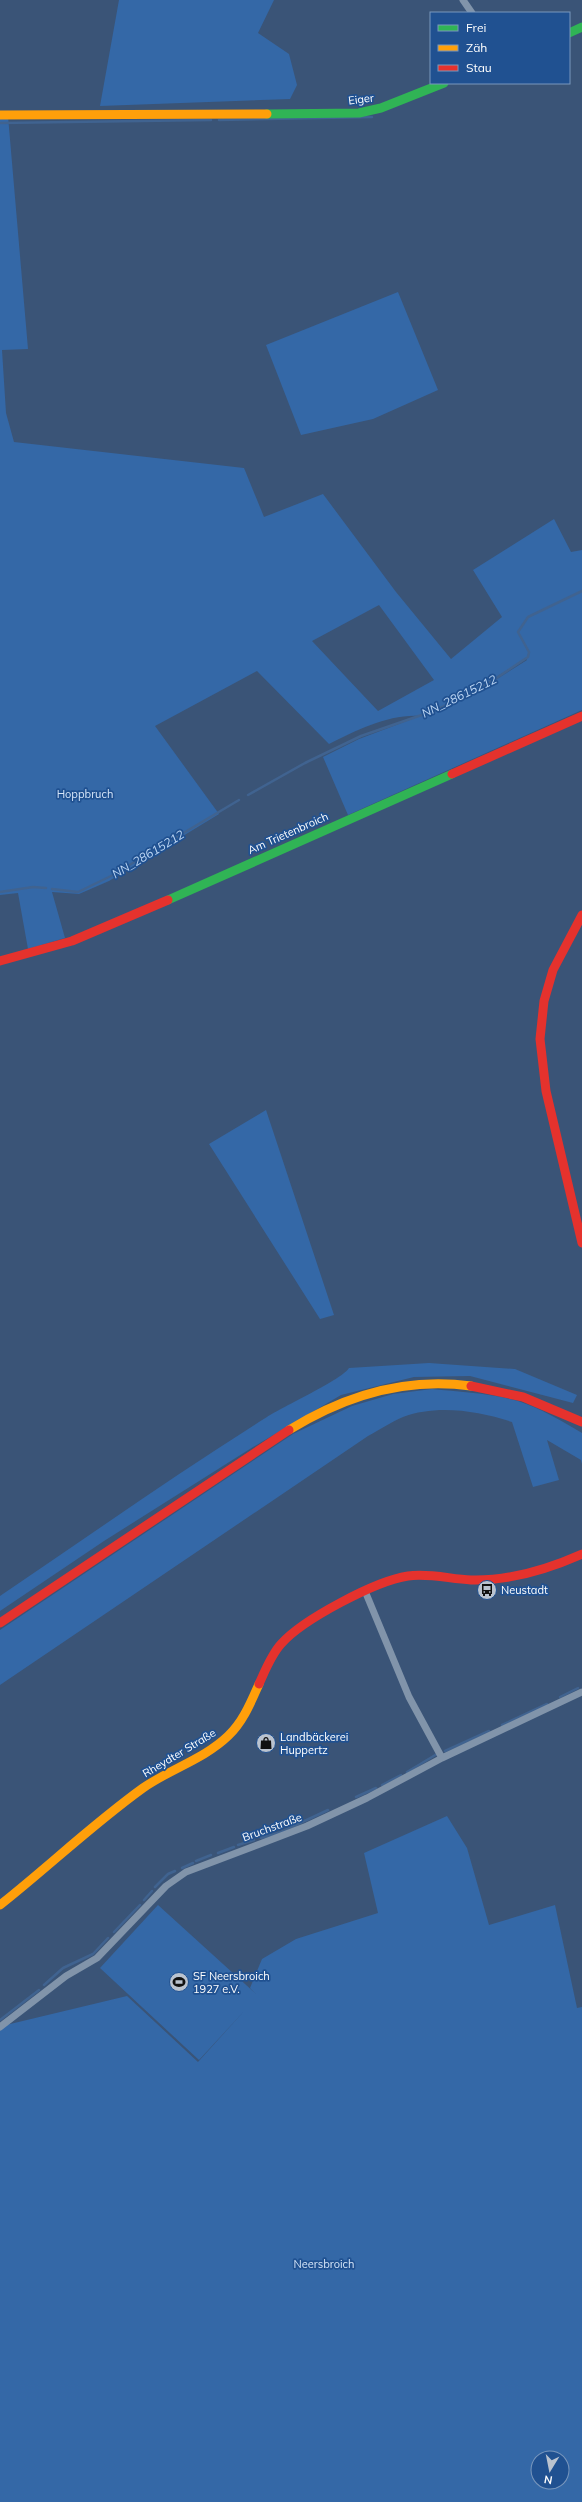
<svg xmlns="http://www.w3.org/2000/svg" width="582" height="2502" font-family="Mulish,sans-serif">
<rect width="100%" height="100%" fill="#3a5477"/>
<path fill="#3468a7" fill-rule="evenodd" d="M119 0H274L258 33 289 54 297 85 290 99 100 106Z
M0 116H8L28 349 2 350 6 413 14 442 244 468 264 517 323 494 396 592 451 659 502 617 473 570 554 519 571 552 582 550V710L348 815 323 757 359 739 420 716C389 714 357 730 329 744L257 671 155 726 219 814 109 881 79 894 52 892 65 938 28 949 18 893 0 895ZM379 605 434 680 378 711 312 641ZM526 658 527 660 467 698 433 711 465 697Z
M398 292 438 390 373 419 301 435 266 345Z
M266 1110 334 1315 320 1319 209 1144Z
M429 1363 515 1369 577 1395 573 1403 470 1376 414 1377 341 1395 253 1447 104 1541 0 1611V1596C89 1536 176 1474 267 1417 282 1407 343 1379 349 1368Z
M432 1389C460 1392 490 1393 518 1401 540 1408 562 1421 582 1433V1464L581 1460 547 1440 559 1480 533 1487 512 1422C479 1411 437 1404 403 1417 391 1422 379 1430 368 1436L0 1685V1630L293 1434 352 1406 393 1394Z
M447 1816 467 1848 489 1925 555 1905 577 2008 582 2007V2502H0V2030L6 2025 127 1996 198 2062 246 2009 199 2060 100 1968 158 1905 256 1994 250 1988 262 1959 296 1939 378 1913 364 1853ZM538 2458H562V2482H538Z"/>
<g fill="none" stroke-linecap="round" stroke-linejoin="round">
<path stroke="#406390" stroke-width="2.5" d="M219 120 372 117
M0 123 211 120
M248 795 305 763 361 736 436 710 477 691 528 657 529 652 518 632 528 617 582 591
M52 889 78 892 111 876 239 800
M0 892 33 887 46 888
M560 1697 578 1688
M502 1725 547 1704
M445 1751 489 1731
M407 1772 437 1754
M382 1785 401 1775
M356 1797 376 1788
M261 1838 281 1832 328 1810
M238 1845 254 1840
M218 1853 234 1847
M196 1861 211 1855
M182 1868 193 1863
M155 1887 168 1874 175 1871
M144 1900 152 1891
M114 1932 140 1905
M44 1985 63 1968 93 1954 108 1938
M0 2020 39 1990"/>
<path stroke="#8194aa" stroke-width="7" d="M463 0 472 13
M365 1591 409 1697 442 1758
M0 2027 66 1976 97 1958 166 1886 186 1872 307 1826 367 1798 442 1758 582 1692"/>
<path stroke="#30b455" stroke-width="9" d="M569 33 582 27
M267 114 359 113 381 108 444 83
M168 900 452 774"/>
<path stroke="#ff9f0a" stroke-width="9" d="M0 115 267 114
M289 1430C344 1396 406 1377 471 1386
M0 1905C48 1867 93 1824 143 1788 170 1769 204 1759 228 1736 243 1722 251 1702 259 1684"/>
<path stroke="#e5322d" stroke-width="9" d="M452 774 582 716
M582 915 553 970 544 1001 540 1039 546 1091 582 1243
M0 961 72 941 168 900
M471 1386 523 1397 582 1422
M0 1623 289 1430
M259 1684C265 1671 271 1655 281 1644 302 1620 375 1581 408 1576 429 1573 450 1579 471 1580 510 1581 546 1570 582 1554"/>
</g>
<defs>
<g id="bus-disc" transform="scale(1)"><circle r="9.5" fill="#bac3cf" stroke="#205191"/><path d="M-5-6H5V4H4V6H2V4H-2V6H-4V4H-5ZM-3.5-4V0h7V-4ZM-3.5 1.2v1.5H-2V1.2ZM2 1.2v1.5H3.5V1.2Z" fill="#111"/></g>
<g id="shop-disc" transform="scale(1)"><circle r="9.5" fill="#bac3cf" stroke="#205191"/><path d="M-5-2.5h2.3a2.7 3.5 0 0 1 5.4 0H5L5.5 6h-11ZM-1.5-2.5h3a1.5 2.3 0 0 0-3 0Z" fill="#111"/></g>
<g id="stadium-disc" transform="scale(1)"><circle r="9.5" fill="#bac3cf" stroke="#205191"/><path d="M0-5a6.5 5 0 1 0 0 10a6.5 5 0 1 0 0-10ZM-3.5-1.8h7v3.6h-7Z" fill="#111"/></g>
</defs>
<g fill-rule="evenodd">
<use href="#bus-disc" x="487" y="1590"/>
<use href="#shop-disc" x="266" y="1743"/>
<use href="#stadium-disc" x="179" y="1982"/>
</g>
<g text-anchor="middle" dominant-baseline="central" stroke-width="3.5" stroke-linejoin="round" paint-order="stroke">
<g font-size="11" fill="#fff" stroke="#205191">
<text transform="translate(361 99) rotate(-7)">Eiger</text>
<text transform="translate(288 833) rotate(-24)">Am Trietenbroich</text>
<text transform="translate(179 1753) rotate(-31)">Rheydter Straße</text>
<text transform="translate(272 1827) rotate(-20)">Bruchstraße</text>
</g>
<g font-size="11" fill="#d6e6f9" stroke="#205191">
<text x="85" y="794">Hoppbruch</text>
<text x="324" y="2264">Neersbroich</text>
</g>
<g font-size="11" fill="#fff" stroke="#205191" text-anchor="start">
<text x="501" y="1590">Neustadt</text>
<text x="280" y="1737">Landbäckerei<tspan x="280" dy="13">Huppertz</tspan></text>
<text x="193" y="1976">SF Neersbroich<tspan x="193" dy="13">1927 e.V.</tspan></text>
</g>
<g font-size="12" font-style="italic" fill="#bcd6f4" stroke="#205191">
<text transform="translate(459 696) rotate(-26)">NN_28615212</text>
<text transform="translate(148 854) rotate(-31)">NN_28615212</text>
</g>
</g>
<rect x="430" y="12" width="140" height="72" fill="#205191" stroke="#7997bd"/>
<rect x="438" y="25" width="20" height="6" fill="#30b455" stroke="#7997bd"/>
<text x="466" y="32" font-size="12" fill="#ffffff">Frei</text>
<rect x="438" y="45" width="20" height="6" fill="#ff9f0a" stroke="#7997bd"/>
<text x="466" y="52" font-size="12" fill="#ffffff">Zäh</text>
<rect x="438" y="65" width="20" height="6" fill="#e5322d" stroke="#7997bd"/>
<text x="466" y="72" font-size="12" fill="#ffffff">Stau</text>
<g transform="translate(550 2470) rotate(190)"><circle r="19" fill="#205191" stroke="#7997bd"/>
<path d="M0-3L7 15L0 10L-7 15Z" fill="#bac3cf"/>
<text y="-6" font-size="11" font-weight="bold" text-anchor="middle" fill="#ffffff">N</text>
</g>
</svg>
